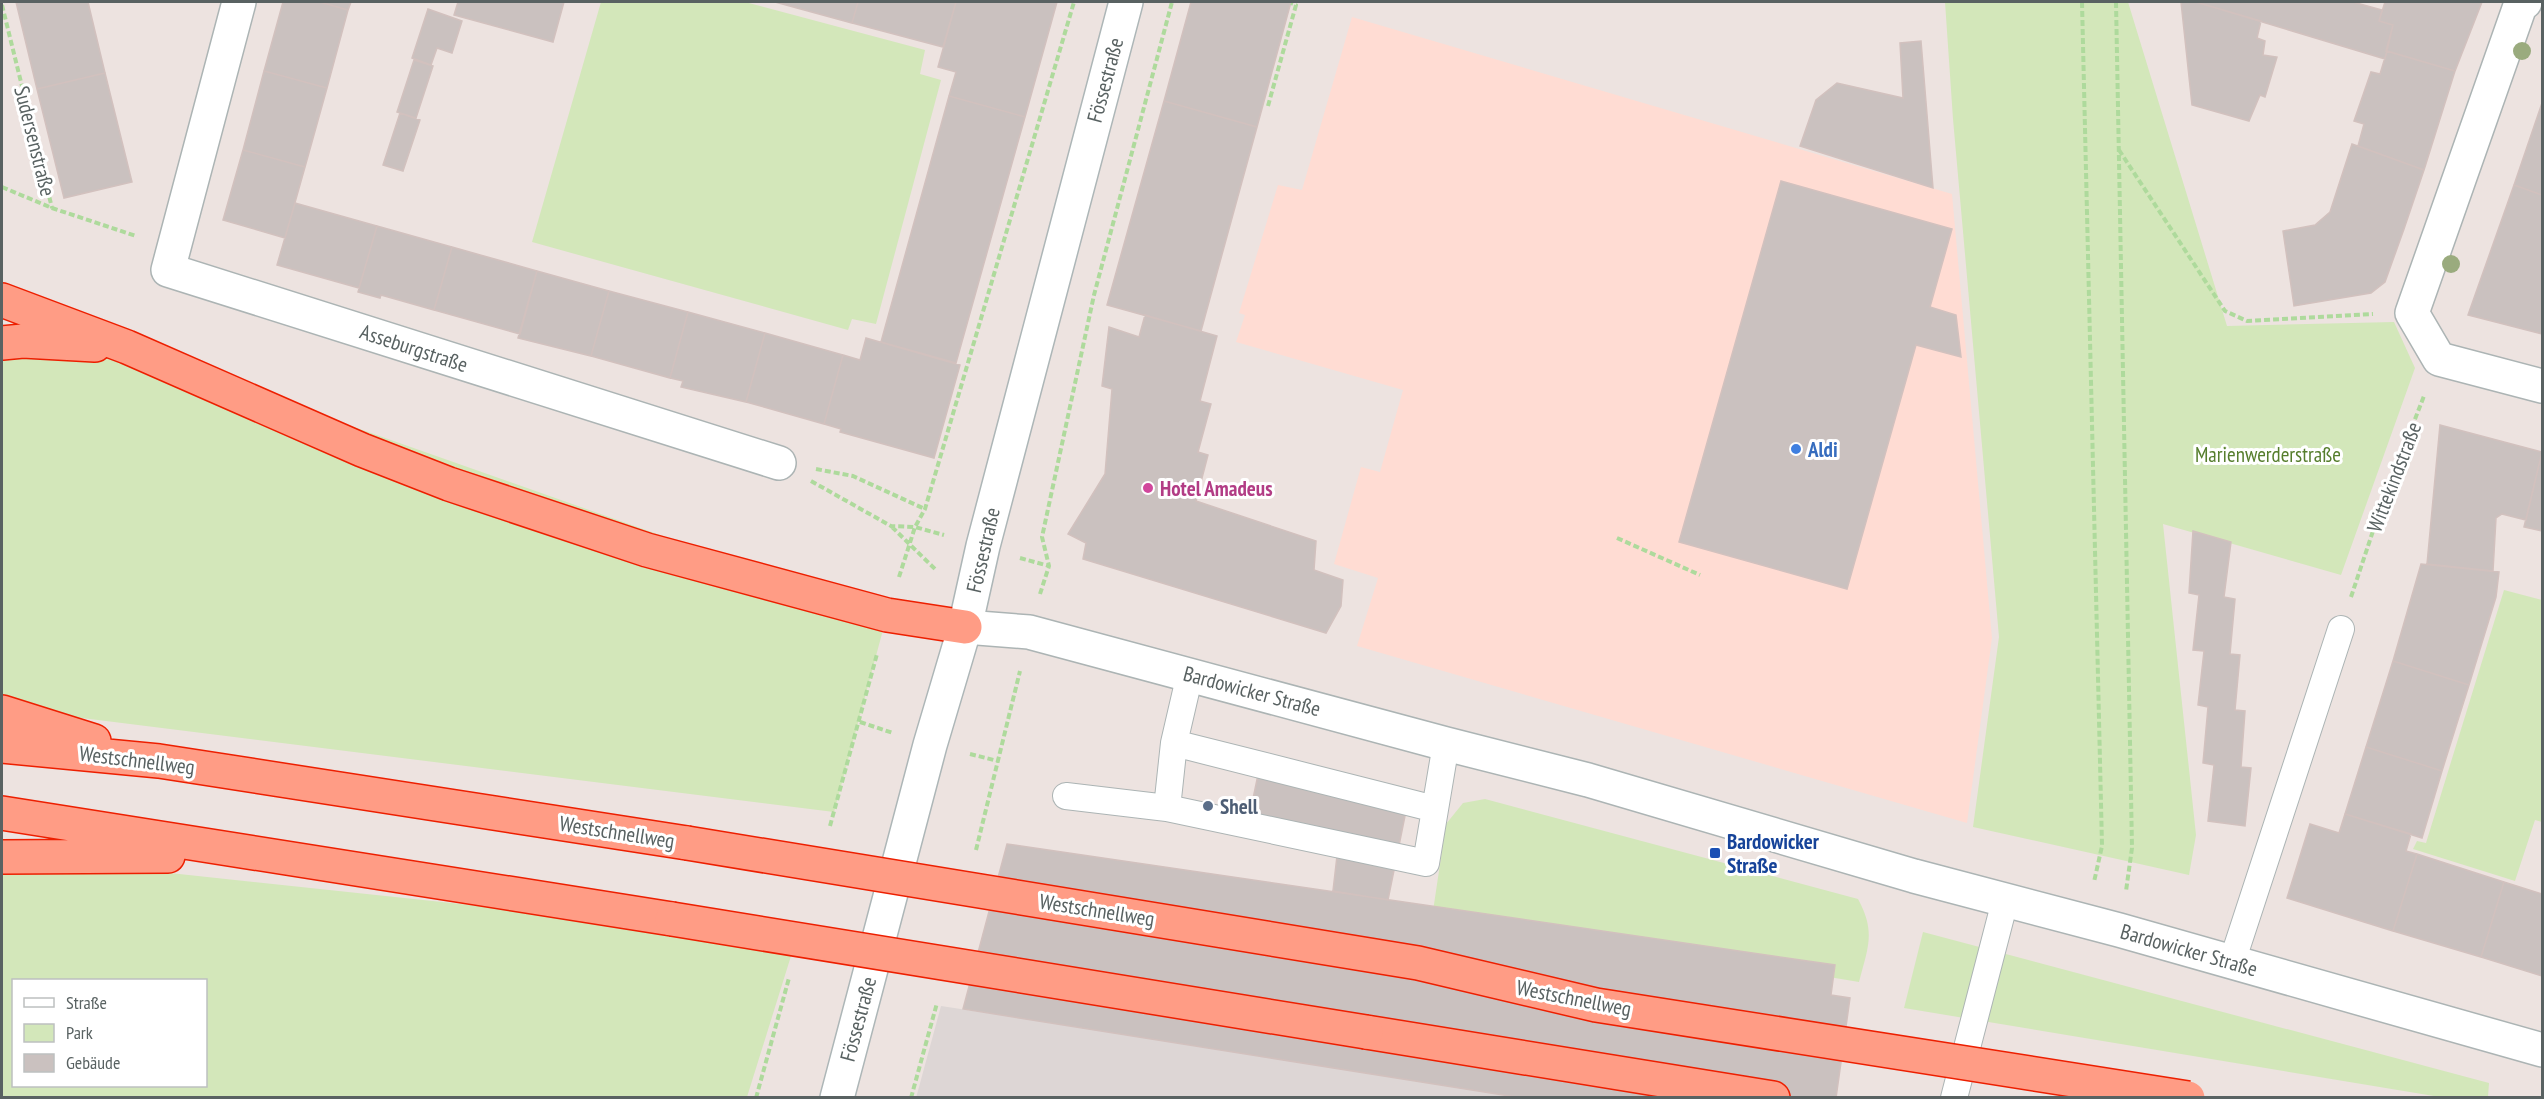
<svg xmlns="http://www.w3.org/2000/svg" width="2544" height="1099" font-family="'PT Sans Narrow',sans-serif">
<rect width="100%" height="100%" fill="#ede3e0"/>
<path fill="#ffdcd3" d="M1352 17 1952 194 1992 638 1967 823 1357 646 1378 578 1334 564 1361 467 1380 472 1403 390 1236 342 1245 315 1239 313 1278 185 1302 190Z"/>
<path fill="#ddd6d5" d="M941 1006 1533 1097 916 1098Z"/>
<path fill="#d3e7ba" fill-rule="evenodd" d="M601 2H745L925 50 920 74 941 80 876 324 852 319 848 330 532 242Z
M1945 2H2128L2227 326 2394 322 2415 368 2341 575 2163 524 2196 835 2189 875 1973 827 1999 637 1953 119Z
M2 347H127L887 615 834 812 2 708Z
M2504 590 2542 600V822L2535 820 2515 881 2413 849 2417 841 2426 843Z
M1485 799 1858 899C1876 932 1868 947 1859 982L1433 911 1446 824 1463 803Z
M21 857 796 940 747 1097H2V860ZM14 980H206V1086H14Z
M1923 932 2489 1083 2488 1097H2440L1904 1008Z"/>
<path fill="#cac1bf" stroke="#d2c1be" stroke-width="1.5" d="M16 2H88L105 73 37 89Z
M283 2H320L348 10 327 88 264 71Z
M320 2H351L348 10Z
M458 2H564L553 42 454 15Z
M775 2H858L852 23Z
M858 2H956L943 47 852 23Z
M956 2H1057L1025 117 949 96 956 72 938 67Z
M1191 2H1291L1257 127 1164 101Z
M2181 2H2196L2261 21 2257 38 2265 41 2263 55 2277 57 2265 97 2260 95 2249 121 2192 105Z
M2196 2H2353L2382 10 2379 21 2393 25 2385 59Z
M2385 2H2482L2455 71 2386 51 2393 25 2379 21Z
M428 9 462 21 452 53 437 48 431 65 412 58Z
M1921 41 1933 188 1800 146 1816 100 1837 83 1903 98 1900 43Z
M2387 51 2455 71 2424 170 2358 146 2364 124 2354 121 2371 72 2380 74Z
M414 60 433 66 416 118 397 112Z
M264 71 327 88 305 167 243 150Z
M105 73 132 182 64 198 37 89Z
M949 96 1025 117 956 363 881 342Z
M1164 101 1257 127 1201 331 1107 305Z
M2542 103V195L2514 185Z
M400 113 420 120 403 171 383 165Z
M2352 144 2424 170 2404 229 2385 282 2371 293 2294 306 2283 231 2315 225 2330 212Z
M243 150 305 167 285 238 223 220Z
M1781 181 1952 229 1930 307 1956 315 1961 357 1916 345 1847 589 1679 542Z
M2514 185 2542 195V334L2468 315Z
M295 203 377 226 359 288 277 265Z
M377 226 452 247 434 310 381 295 380 298 358 292Z
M452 247 537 271 520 334 434 310Z
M537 271 609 291 591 356 518 338Z
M609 291 688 312 670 378 591 356Z
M688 312 765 333 746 402 681 387 683 381 670 378Z
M1145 315 1217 336 1200 401 1211 404 1198 452 1208 455 1196 501 1316 541 1314 570 1343 580 1341 606 1326 633 1083 559 1086 543 1068 534 1105 474 1112 389 1102 386 1109 327 1139 337Z
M765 333 843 355 824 424 746 402Z
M866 338 960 365 934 458 840 432 841 429 824 424 843 355 860 360Z
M2440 425 2542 452 2526 520 2502 514 2496 518 2493 571 2427 564Z
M2542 452V531L2524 527Z
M2193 531 2231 542 2224 597 2235 599 2230 654 2240 655 2235 710 2245 711 2241 767 2251 768 2245 826 2208 821 2214 765 2203 763 2208 707 2198 705 2204 651 2193 650 2199 595 2189 593Z
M2421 564 2499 572 2496 597 2469 685 2393 661Z
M2393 661 2469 685 2442 771 2366 747Z
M2366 747 2442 771 2422 838 2345 814Z
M1259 770 1408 801 1388 900 1333 891 1337 856 1245 837Z
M2345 814 2411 834 2406 851 2417 854 2393 931 2287 898 2310 824 2339 833Z
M1007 844 1835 965 1831 995 1850 998 1836 1098H1522L963 1009Z
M2417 854 2504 882 2481 957 2393 931Z
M2504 882 2542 894V976L2481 957Z"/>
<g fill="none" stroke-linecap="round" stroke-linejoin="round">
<g stroke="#acb4b4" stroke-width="28">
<path id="lane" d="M1190 674 1174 743 1167 808 1426 863 1446 744
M1174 743 1435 809
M1066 796 1167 808
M2232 962 2341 629
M1954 1098 2005 901"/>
</g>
<g stroke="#acb4b4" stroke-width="36">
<path id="street" d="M239 2 168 270 779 463
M2525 2 2520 6 2412 313 2439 359 2542 386
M965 627 1029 632 1446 744 1588 780 1914 876 2119 930 2542 1050"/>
</g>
<g stroke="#adb6b7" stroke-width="36">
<path id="secondary" d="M837 1098 930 745 965 627 983 546 1126 2"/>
</g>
<g stroke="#ed1f00" stroke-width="36">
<path id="highway" d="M2 300 127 347 362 450 449 484 647 550 887 615 965 627
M2 343 23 341 95 345
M2 712 94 741
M2 746 159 761 687 843
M2 813 672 919
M2 857 168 856
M1366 1032 1773 1098"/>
</g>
<path stroke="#aeda9c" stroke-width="4" stroke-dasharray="6 3" stroke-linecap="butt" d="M2082 2 2102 846 2094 882
M2116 2 2132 848 2126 891
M2 5 52 208
M1268 106 1296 5 1291 3
M2119 150 2225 311 2247 321 2373 314
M2 187 52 208 136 236
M816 469 853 476 925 509
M811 481 891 526 915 527 944 535
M892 527 936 570
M1617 538 1700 575
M1020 558 1049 566
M899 577 915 527 925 509 1074 2
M1040 594 1049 566 1042 537 1094 295 1172 2
M2351 597 2382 504 2424 396
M860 722 893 733
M970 754 998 761
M830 826 877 654
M976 850 1020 671
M756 1098 789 978
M911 1098 937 1003"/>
<use href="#lane" stroke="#fff" stroke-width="26"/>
<use href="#street" stroke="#fff" stroke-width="33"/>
<use href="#secondary" stroke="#fff" stroke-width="33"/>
<use href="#highway" stroke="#ff9c85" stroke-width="33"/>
<g stroke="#ed1f00" stroke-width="36" stroke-linecap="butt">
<path id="highway-bridge" d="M687 843 1418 963 1596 1005 2188 1098
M672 919 1366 1032"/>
</g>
<use href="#highway-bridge" stroke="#ff9c85" stroke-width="33"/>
</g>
<g fill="#9aab7e">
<circle cx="2522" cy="51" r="9"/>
<circle cx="2451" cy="264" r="9"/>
</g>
<circle fill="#3f7fe0" stroke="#fff" stroke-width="2" cx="1796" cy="449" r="6"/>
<circle fill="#d1479c" stroke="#fff" stroke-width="2" cx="1148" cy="488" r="6"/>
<circle fill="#5c6f8a" stroke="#fff" stroke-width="2" cx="1208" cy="806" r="6"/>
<rect fill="#1a4fb4" stroke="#fff" stroke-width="2" x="1709" y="847" width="12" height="12" rx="3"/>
<g text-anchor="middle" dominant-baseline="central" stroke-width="6" stroke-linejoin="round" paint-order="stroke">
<g font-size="21" fill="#596262" stroke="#fff">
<text transform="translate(1105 80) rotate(-75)">Fössestraße</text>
<text transform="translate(35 141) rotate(76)">Sudersenstraße</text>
<text transform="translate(414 348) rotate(18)">Asseburgstraße</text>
<text transform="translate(2394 477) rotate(-69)">Wittekindstraße</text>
<text transform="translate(983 550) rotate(-77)">Fössestraße</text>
<text transform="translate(1252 691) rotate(15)">Bardowicker Straße</text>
<text transform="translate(137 760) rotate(7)">Westschnellweg</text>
<text transform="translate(617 832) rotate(9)">Westschnellweg</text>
<text transform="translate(1097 910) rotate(9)">Westschnellweg</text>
<text transform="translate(2189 950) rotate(16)">Bardowicker Straße</text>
<text transform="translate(1574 998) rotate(11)">Westschnellweg</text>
<text transform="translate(858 1019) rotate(-75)">Fössestraße</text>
</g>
<g font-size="21" font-weight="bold" fill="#366cbe" stroke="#fff" text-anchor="start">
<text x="1808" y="449">Aldi</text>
</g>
<g font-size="21" fill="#567e2d" stroke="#fff">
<text x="2268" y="454">Marienwerderstraße</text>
</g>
<g font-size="21" font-weight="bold" fill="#b23c85" stroke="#fff" text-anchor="start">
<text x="1160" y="488">Hotel Amadeus</text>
</g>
<g font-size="21" font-weight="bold" fill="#4e5e75" stroke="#fff" text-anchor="start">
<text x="1220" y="806">Shell</text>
</g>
<g font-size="21" font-weight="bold" fill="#164399" stroke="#fff" text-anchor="start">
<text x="1727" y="841">Bardowicker<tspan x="1727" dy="24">Straße</tspan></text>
</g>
</g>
<rect width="2544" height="1099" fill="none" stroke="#596262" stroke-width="6"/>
<rect x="12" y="979" width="195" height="108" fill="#ffffff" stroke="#bdc0c0" stroke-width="1.5"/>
<rect x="24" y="998" width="30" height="9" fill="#ffffff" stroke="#bdc0c0" stroke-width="1.5"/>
<text x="66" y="1009" font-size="18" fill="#596262">Straße</text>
<rect x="24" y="1024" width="30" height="18" fill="#d3e7ba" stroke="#bdc0c0" stroke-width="1.5"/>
<text x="66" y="1039" font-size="18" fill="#596262">Park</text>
<rect x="24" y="1054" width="30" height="18" fill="#cac1bf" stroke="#bdc0c0" stroke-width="1.5"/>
<text x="66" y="1069" font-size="18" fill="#596262">Gebäude</text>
</svg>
